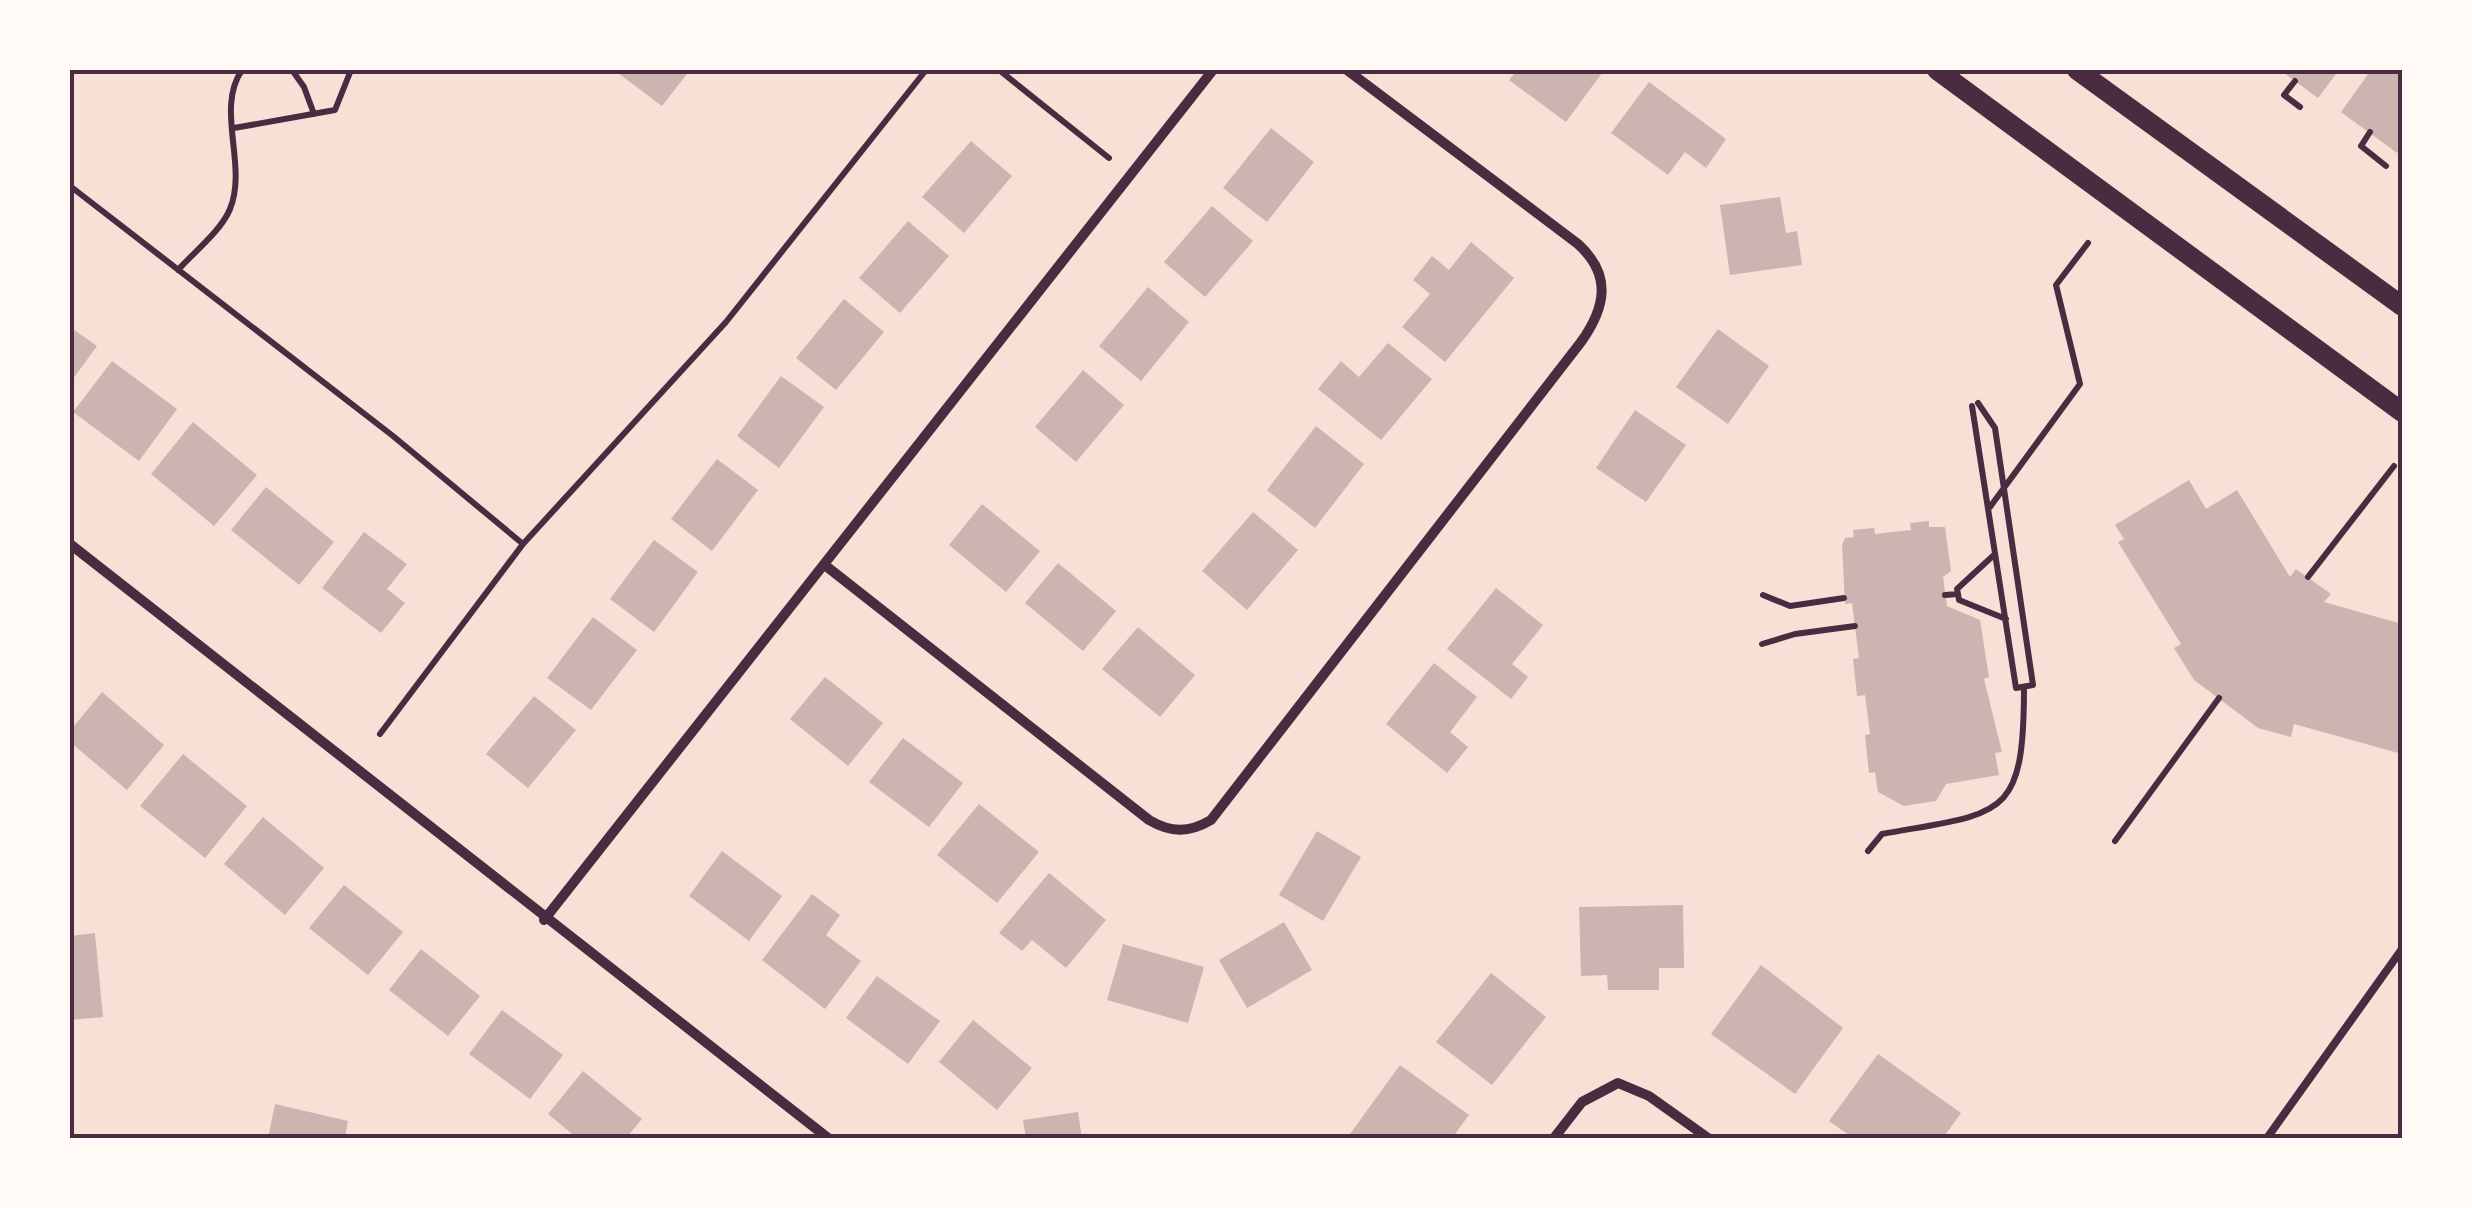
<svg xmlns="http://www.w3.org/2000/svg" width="2472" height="1208" font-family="Montserrat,sans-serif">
<rect width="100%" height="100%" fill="#f7e1d7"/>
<path fill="#ccb4b1" d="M614 70H690L662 106Z
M1517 70H1598L1602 73 1566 122 1509 80Z
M2280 70H2339L2318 98Z
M2371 70H2402V146L2397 153 2341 112Z
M1649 82 1726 139 1706 168 1685 152 1668 175 1611 133Z
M1271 128 1314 162 1267 222 1223 188Z
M971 141 1012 176 964 233 922 197Z
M1780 197 1786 233 1797 231 1802 265 1730 275 1720 205Z
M1212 206 1253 241 1205 297 1164 262Z
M908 221 949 256 900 313 859 278Z
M1471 242 1514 278 1445 362 1402 327 1430 294 1413 280 1432 256 1449 270Z
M1148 287 1189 322 1141 381 1099 346Z
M844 299 884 332 836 390 796 358Z
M70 327 97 346 70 383Z
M1718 329 1769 366 1728 424 1676 387Z
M1388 343 1432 379 1381 440 1318 389 1341 361 1359 377Z
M112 361 177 409 139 461 73 412Z
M1083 370 1124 405 1076 462 1035 427Z
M781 376 824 407 779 468 737 436Z
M1635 410 1686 445 1646 502 1596 468Z
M193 422 257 475 214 526 151 474Z
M1316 426 1364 464 1315 528 1267 490Z
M717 459 758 490 712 551 671 519Z
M2189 480 2206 509 2237 490 2290 577 2296 569 2331 594 2324 602 2402 624V754L2294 724 2291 737 2258 728 2194 680 2174 648 2181 644 2118 542 2124 539 2115 525Z
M266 487 334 542 299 585 231 530Z
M982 504 1040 551 1006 592 949 545Z
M1253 512 1298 550 1247 610 1202 571Z
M1929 521V527H1945L1951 571 1943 577 1947 606 1980 620 1989 677 1984 679 2002 752 1995 753 1999 775 1946 784 1936 801 1904 806 1878 792 1875 772 1869 773 1865 735 1870 734 1865 695 1857 696 1853 659 1859 658 1852 603 1845 604 1842 545 1845 538 1854 537 1853 530 1874 528 1875 534 1911 530 1910 523Z
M364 532 407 564 387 589 405 603 381 633 322 588Z
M654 540 698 572 654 632 610 599Z
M1058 563 1116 611 1083 651 1025 603Z
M1496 588 1543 625 1512 664 1528 677 1511 699 1447 649Z
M593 617 637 650 591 710 547 678Z
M1138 627 1195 675 1160 717 1102 669Z
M1434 663 1477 697 1450 732 1468 747 1447 773 1386 724Z
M825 677 883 723 848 766 790 719Z
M102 692 164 745 127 790 70 742V731Z
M534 696 576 730 528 788 486 754Z
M903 738 963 783 929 827 869 782Z
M183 754 247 806 205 858 140 806Z
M979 804 1039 852 997 903 937 855Z
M263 817 324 868 285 915 224 864Z
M1317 831 1361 857 1323 921 1279 895Z
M722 851 782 896 749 941 689 896Z
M1049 873 1106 920 1066 968 1032 940 1022 951 999 933Z
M344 885 403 932 368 975 309 928Z
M812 894 840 915 826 935 861 961 825 1009 762 960Z
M1683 905 1684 968H1659V990H1608L1607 975 1581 976 1579 907Z
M1284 922 1312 970 1247 1008 1219 960Z
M95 933 103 1017 70 1020V936Z
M1123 944 1204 967 1188 1023 1107 1000Z
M421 949 480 996 448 1036 389 990Z
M1761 965 1843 1028 1795 1094 1711 1034Z
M1491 973 1546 1017 1492 1085 1436 1042Z
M877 976 940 1021 908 1064 846 1018Z
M502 1010 563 1055 530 1099 469 1054Z
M973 1020 1032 1068 997 1110 939 1062Z
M1878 1054 1961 1113 1943 1138H1853L1829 1121Z
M1400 1065 1469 1115 1452 1138H1347Z
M583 1071 642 1119 626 1138H577L548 1114Z
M275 1104 348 1121 345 1138H268Z
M1078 1112 1082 1138H1026L1023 1120Z"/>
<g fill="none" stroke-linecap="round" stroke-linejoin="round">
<path stroke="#4a2c40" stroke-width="6" d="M292 70 304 87 314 114
M999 70 1109 158
M2295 81 2284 95 2300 107
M234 128 335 110 351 70
M2370 132 2361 146 2386 166
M70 186 393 436 523 544
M178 270C194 252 221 231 230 209 248 165 215 109 242 70
M1972 406 2016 688 2033 685 1995 428 1978 403
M1990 507 2080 384 2056 285 2088 243
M2308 577 2394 466
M1958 594 1957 589 1995 554
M1763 595 1790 606 1844 598
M1945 595 1958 594 1959 600 2006 619
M1762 644 1795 634 1855 626
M380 734 523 544 726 322 926 70
M2115 841 2219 698
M1868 851 1882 834C2003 812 2024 821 2024 687"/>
<path stroke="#4a2c40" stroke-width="8" d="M2267 1138 2402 949"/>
<path stroke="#4a2c40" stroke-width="10" d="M70 544 828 1138
M826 566 1149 820C1171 833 1189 833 1211 820L1581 342C1606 307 1612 275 1578 244L1347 70
M544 920 1213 70
M1554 1138 1582 1102 1618 1083 1649 1096 1708 1138"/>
<path stroke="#4a2c40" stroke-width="20" d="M1937 70 2402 412
M2077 70 2402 306"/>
</g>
<rect width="2472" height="1208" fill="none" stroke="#fffaf5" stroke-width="145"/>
<rect x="72" y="72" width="2328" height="1064" fill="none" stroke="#4a2c40" stroke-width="4"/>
</svg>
